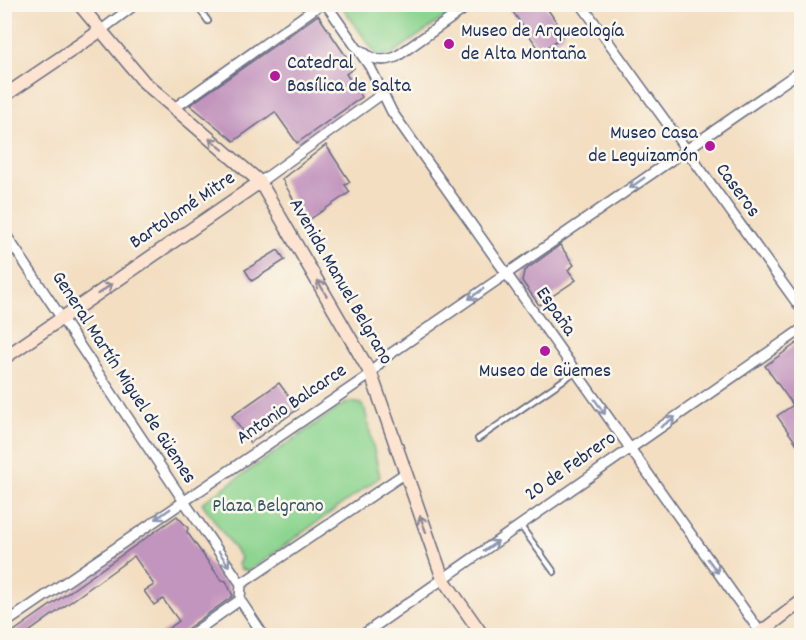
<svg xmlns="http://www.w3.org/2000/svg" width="806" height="640" font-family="Dekko,sans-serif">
<rect width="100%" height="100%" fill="#fbf7ec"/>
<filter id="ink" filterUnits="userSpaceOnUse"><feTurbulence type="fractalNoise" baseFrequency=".0167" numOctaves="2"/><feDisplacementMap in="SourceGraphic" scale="12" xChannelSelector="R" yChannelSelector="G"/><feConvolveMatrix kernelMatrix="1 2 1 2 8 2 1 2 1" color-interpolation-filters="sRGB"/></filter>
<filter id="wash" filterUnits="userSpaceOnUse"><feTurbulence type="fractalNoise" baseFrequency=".008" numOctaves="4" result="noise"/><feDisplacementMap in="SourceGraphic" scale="24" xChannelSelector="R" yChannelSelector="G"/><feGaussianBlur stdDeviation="1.35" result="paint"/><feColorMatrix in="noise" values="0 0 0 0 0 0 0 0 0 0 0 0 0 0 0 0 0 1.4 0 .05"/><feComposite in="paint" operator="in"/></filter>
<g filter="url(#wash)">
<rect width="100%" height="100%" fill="#f3dec1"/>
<path fill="#8cd48f" stroke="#548276" stroke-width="1.5" d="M341 5H462L392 54 377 56Z
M351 402 361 404 365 410 380 477 249 571 241 569 238 565 241 558 202 503 346 403Z"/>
<g id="blocks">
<path fill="#c295be" d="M515 4H544L565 34 541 52 510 8Z
M318 15 354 68 346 74 362 97 297 143 275 112 234 141 190 105Z
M326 145 350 182 345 185 350 192 306 222 282 179Z
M560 245 574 265 568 270 576 280 539 305 522 281 524 271Z
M278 250 285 260 252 281 245 270Z
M797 343 801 350V450L777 416 793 405 765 366Z
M279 383 298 409 250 443 232 416Z
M177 516 188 528 187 532 221 580 226 581 233 596 177 636H158L179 621 163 599 154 605 144 591 154 585 134 556 29 632 31 636H7Z"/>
</g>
</g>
<g filter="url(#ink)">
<use href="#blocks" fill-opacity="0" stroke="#676c81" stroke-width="1.5"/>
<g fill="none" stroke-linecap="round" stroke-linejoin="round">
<g stroke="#676c81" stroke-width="8">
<path id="lane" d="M196 4 208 21
M478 439 575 372
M520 525 554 572"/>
</g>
<g stroke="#676c81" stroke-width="12">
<path id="street" d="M326 4 370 67 392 112 763 636
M581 4 802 310
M100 31 136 4
M362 51C372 60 384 62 396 57L471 4
M173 109 321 4
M260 182 382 94
M4 232 183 500 241 584 240 600 264 636
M241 584 404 474
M4 624 371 374 383 359 802 70
M189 636 240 600
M361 636 802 329"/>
</g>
<g stroke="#676c81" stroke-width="15">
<path id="secondary" d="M79 4 144 82 260 182 371 374 443 579 483 636
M4 96 100 31
M4 358 260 182
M756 636 802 601"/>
</g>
<use href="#lane" stroke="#fff" stroke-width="4.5"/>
<use href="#street" stroke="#fff" stroke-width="9"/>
<use href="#secondary" stroke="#fde4d1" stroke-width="12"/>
</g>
<defs><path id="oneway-shaft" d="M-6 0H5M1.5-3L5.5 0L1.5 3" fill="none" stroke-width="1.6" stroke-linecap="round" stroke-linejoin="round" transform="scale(1.5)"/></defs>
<g stroke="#8c8a98">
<use href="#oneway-shaft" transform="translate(216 144) rotate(-141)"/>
<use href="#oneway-shaft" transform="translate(322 288) rotate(-120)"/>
<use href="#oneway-shaft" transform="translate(105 289) rotate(-34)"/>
<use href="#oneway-shaft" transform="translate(423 524) rotate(-110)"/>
</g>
<g stroke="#8d97ae">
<use href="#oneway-shaft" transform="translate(637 183) rotate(145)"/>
<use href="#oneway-shaft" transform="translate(476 294) rotate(145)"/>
<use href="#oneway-shaft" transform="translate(600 407) rotate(55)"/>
<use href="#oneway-shaft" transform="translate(668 422) rotate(-35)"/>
<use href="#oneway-shaft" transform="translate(163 514) rotate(145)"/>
<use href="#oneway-shaft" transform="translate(491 546) rotate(-35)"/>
<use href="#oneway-shaft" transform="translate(224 559) rotate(55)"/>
<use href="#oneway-shaft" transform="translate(713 566) rotate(54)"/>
</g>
</g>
<g fill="#b5179e" stroke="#fbf7ec" stroke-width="2">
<circle cx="449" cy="44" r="6"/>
<circle cx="275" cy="76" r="6"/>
<circle cx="710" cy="146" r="6"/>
<circle cx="545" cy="351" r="6"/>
</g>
<g text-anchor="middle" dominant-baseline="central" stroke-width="5" stroke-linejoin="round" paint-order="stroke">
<g font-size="20" fill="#1b2f5e" stroke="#fbf7ec" text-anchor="start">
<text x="461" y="32">Museo de Arqueología<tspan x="461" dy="23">de Alta Montaña</tspan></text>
<text x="287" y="64">Catedral<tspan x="287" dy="23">Basílica de Salta</tspan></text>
<text x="698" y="134" text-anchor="end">Museo Casa<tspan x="698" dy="23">de Leguizamón</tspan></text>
<text x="545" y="372" text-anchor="middle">Museo de Güemes</text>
</g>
<g font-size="20" fill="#1b2f5e" stroke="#fbf7ec">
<text transform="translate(737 191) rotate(54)">Caseros</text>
<text transform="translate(183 211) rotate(-34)">Bartolomé Mitre</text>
<text transform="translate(340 282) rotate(60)">Avenida Manuel Belgrano</text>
<text transform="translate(555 312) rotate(55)">España</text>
<text transform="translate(123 378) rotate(57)">General Martín Miguel de Güemes</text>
<text transform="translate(292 405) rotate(-34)">Antonio Balcarce</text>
<text transform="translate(571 467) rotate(-35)">20 de Febrero</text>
</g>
<g font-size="20" fill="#37586a" stroke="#fbf7ec">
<text x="268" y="507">Plaza Belgrano</text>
</g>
</g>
<rect width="806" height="640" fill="none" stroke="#fbf7ec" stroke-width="24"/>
</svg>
